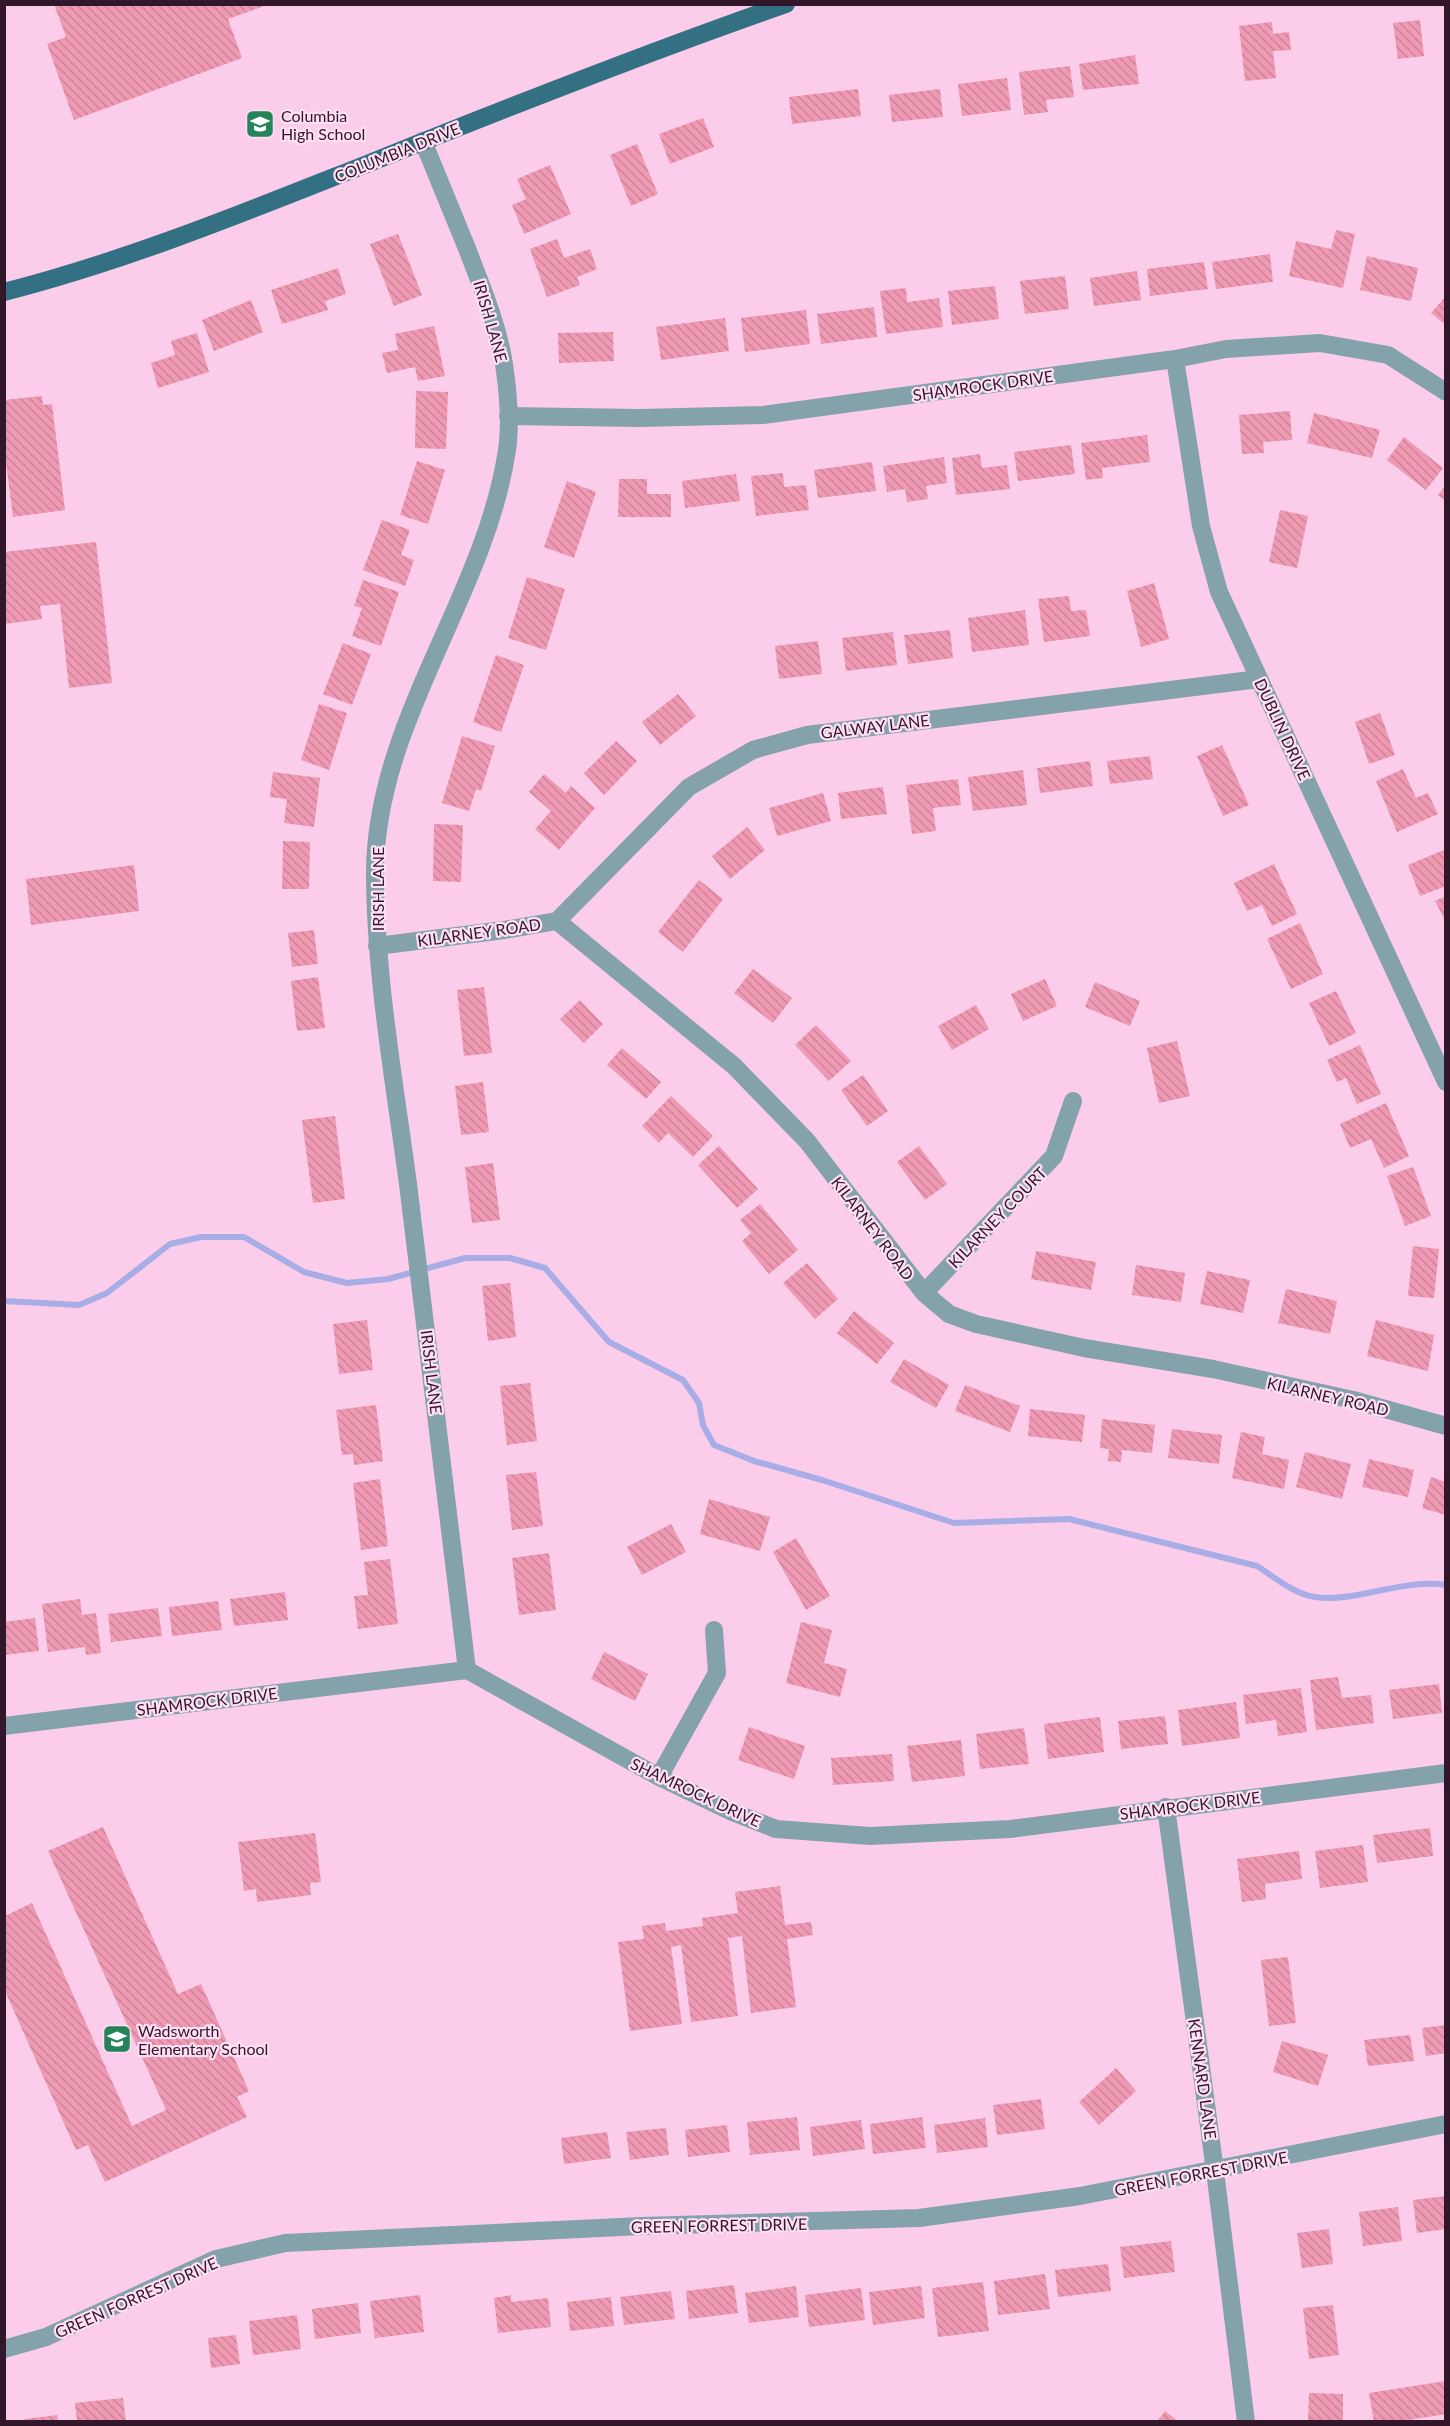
<svg xmlns="http://www.w3.org/2000/svg" width="1450" height="2426" font-family="Lato,sans-serif">
<defs>
<pattern id="building-back-hatch" width="6" height="6" patternUnits="userSpaceOnUse" patternTransform="scale(1.5)"><rect width="6" height="6" fill="#ef99b3"/><path d="M-1 5l2 2M0 0l6 6M5-1l2 2" fill="none" stroke="#cd839a"/></pattern>
</defs>
<rect width="100%" height="100%" fill="#fbcdea"/>
<g fill="none" stroke-linecap="round" stroke-linejoin="round">
<path stroke="#a8ade6" stroke-width="6" d="M4 1301 79 1305 107 1293 170 1244 201 1237H244L304 1272 347 1283 388 1279 465 1258H510L545 1268 609 1342 683 1380 699 1403 703 1425 714 1445 754 1461 822 1480 954 1523 1069 1519 1257 1566C1274 1577 1294 1594 1315 1597 1356 1603 1402 1578 1446 1585"/>
</g>
<path fill="url(#building-back-hatch)" d="M54 4H267V5L228 19 242 58 74 120 47 44 66 37Z
M1420 20 1424 56 1398 59 1393 23Z
M1272 22 1273 34 1289 32 1291 50 1273 51 1276 78 1245 81 1239 26Z
M1135 55 1139 84 1083 90 1079 64Z
M1070 66 1074 97 1046 100 1048 112 1024 115 1019 72Z
M1007 78 1011 110 962 116 958 84Z
M858 89 861 116 792 124 789 97Z
M940 89 943 117 892 122 889 95Z
M703 118 714 147 670 164 659 134Z
M637 144 658 194 631 206 610 155Z
M550 165 571 214 524 234 512 205 526 199 517 179Z
M1336 230 1355 234 1343 288 1289 276 1296 241 1331 249Z
M398 234 422 295 394 306 370 244Z
M557 239 564 258 590 249 597 269 577 277 580 285 547 297 530 249Z
M1270 254 1273 282 1216 289 1212 262Z
M1367 256 1418 268 1411 301 1360 290Z
M1204 262 1208 289 1150 296 1147 269Z
M338 268 346 294 325 301 328 310 282 324 271 290Z
M1137 271 1141 300 1094 306 1090 278Z
M1065 276 1069 309 1025 314 1020 281Z
M995 286 999 319 952 325 948 291Z
M906 288 907 302 939 298 943 327 886 334 880 291Z
M1446 296V325L1431 313Z
M251 300 263 332 214 351 202 320Z
M874 307 877 337 821 344 817 314Z
M806 310 810 344 745 352 741 318Z
M725 318 729 351 661 360 656 327Z
M434 326 445 376 418 381 415 367 387 373 382 353 398 350 395 334Z
M613 332 614 361 559 363 558 333Z
M197 333 209 372 158 388 151 363 175 355 171 341Z
M416 391 448 392 446 449 415 448Z
M42 396 43 405 52 404 65 510 13 517 4 447V400Z
M1290 411 1292 440 1263 442 1264 453 1242 454 1239 415Z
M1314 413 1380 430 1372 458 1307 443Z
M1147 435 1150 462 1102 468 1103 478 1086 480 1081 443Z
M1404 437 1443 468 1426 490 1387 460Z
M1071 445 1075 474 1018 481 1014 452Z
M980 454 982 468 1007 465 1010 489 956 495 952 458Z
M944 457 947 483 926 486 928 499 907 502 905 489 887 492 883 466Z
M417 461 445 470 428 524 400 515Z
M872 462 876 491 818 498 814 470Z
M783 473 784 487 806 485 809 510 756 516 751 476Z
M736 474 740 501 685 508 682 481Z
M619 479H647V494H671V517H618Z
M567 481 596 492 574 558 544 547Z
M1446 485V501L1438 495Z
M1280 510 1308 516 1297 568 1269 562Z
M382 520 410 530 401 555 414 560 405 586 363 570Z
M96 542 112 683 69 688 60 604 40 606 42 619 4 624V552Z
M527 577 565 589 546 650 508 638Z
M363 580 399 592 381 646 352 636 362 608 354 606Z
M1154 583 1169 639 1141 647 1127 591Z
M1069 596 1071 611 1086 610 1090 636 1044 642 1038 599Z
M1025 610 1029 645 972 652 968 618Z
M950 630 953 658 908 664 904 635Z
M893 632 897 665 846 671 842 638Z
M818 641 822 674 779 679 775 646Z
M343 643 371 654 352 705 323 694Z
M496 655 524 665 501 732 473 722Z
M678 694 696 716 660 745 642 722Z
M319 704 347 713 329 770 301 760Z
M1380 713 1395 755 1369 764 1355 722Z
M462 736 495 746 481 791 476 789 469 811 442 803Z
M616 741 637 761 604 795 584 773Z
M1222 745 1249 805 1223 816 1197 756Z
M1150 756 1153 779 1110 784 1107 761Z
M1090 761 1093 786 1040 793 1037 768Z
M1403 769 1416 798 1428 793 1438 814 1397 832 1376 781Z
M1023 770 1027 805 973 811 968 777Z
M273 772 320 778 314 827 284 823 287 799 270 797Z
M544 774 566 793 571 786 595 808 559 850 535 829 551 811 529 792Z
M958 779 961 805 933 808 936 831 912 834 906 785Z
M883 787 887 814 841 819 838 793Z
M823 793 831 821 777 836 769 808Z
M434 824 463 825 461 882 433 881Z
M747 827 765 850 730 879 712 856Z
M283 841 310 842 309 889H282Z
M1446 849V886L1420 896 1408 865Z
M1274 864 1297 914 1272 926 1262 905 1247 911 1234 883Z
M134 865 139 911 31 925 26 879Z
M699 880 723 899 683 952 658 932Z
M1446 896V922L1435 901Z
M1300 923 1323 974 1291 989 1267 939Z
M314 930 318 964 292 967 288 933Z
M753 969 792 998 773 1023 734 993Z
M318 977 325 1028 297 1031 291 981Z
M1045 979 1057 1006 1023 1021 1011 994Z
M1095 982 1140 1001 1130 1026 1085 1007Z
M484 987 492 1053 464 1056 457 990Z
M1336 991 1356 1033 1329 1046 1309 1003Z
M580 1000 603 1024 584 1043 560 1019Z
M976 1005 989 1029 952 1050 938 1026Z
M816 1025 851 1061 829 1081 795 1045Z
M1177 1041 1190 1096 1159 1103 1147 1048Z
M1360 1045 1381 1094 1357 1104 1346 1078 1337 1082 1327 1060Z
M622 1048 661 1082 646 1099 607 1065Z
M863 1075 888 1111 867 1126 841 1090Z
M483 1082 489 1132 461 1135 455 1086Z
M671 1096 713 1136 693 1157 668 1133 659 1143 642 1126Z
M1386 1103 1409 1156 1384 1168 1371 1139 1350 1148 1340 1124Z
M335 1116 345 1199 313 1203 302 1120Z
M719 1146 758 1189 737 1208 698 1165Z
M919 1146 947 1184 925 1200 897 1162Z
M493 1163 500 1220 472 1223 465 1167Z
M1413 1167 1431 1216 1405 1226 1387 1176Z
M760 1204 798 1250 769 1274 742 1241 751 1233 740 1220Z
M1413 1246 1439 1249 1434 1298 1408 1296Z
M1036 1251 1096 1262 1091 1290 1031 1279Z
M807 1263 838 1299 815 1319 783 1283Z
M1136 1265 1185 1273 1181 1302 1132 1295Z
M1207 1271 1250 1280 1243 1313 1200 1304Z
M510 1283 516 1337 488 1341 482 1286Z
M1286 1289 1337 1301 1330 1334 1278 1323Z
M854 1311 894 1343 877 1364 837 1333Z
M367 1320 373 1370 339 1374 333 1324Z
M1376 1320 1434 1335 1428 1371 1367 1356Z
M904 1359 949 1385 936 1408 890 1382Z
M530 1383 537 1441 507 1445 500 1386Z
M965 1385 1020 1406 1010 1432 955 1411Z
M376 1405 383 1461 354 1465 353 1454 342 1455 336 1410Z
M1030 1409 1085 1415 1082 1442 1028 1436Z
M1102 1419 1155 1425 1152 1453 1122 1450 1121 1462 1108 1461 1109 1449 1100 1448Z
M1172 1429 1222 1435 1219 1464 1168 1458Z
M1241 1432 1265 1437 1262 1454 1289 1460 1284 1489 1232 1478Z
M1305 1452 1351 1464 1342 1499 1296 1487Z
M1369 1459 1414 1470 1408 1497 1362 1487Z
M536 1472 543 1526 512 1530 506 1475Z
M1431 1477 1446 1482V1515L1422 1508Z
M380 1479 388 1546 361 1550 353 1483Z
M709 1499 770 1517 760 1551 700 1534Z
M671 1524 686 1552 642 1575 627 1547Z
M796 1538 830 1596 806 1610 773 1552Z
M549 1553 556 1610 519 1615 512 1558Z
M390 1559 398 1624 358 1629 354 1596 368 1595 364 1562Z
M285 1592 288 1620 234 1626 230 1599Z
M80 1599 82 1615 96 1613 101 1653 86 1655 85 1647 48 1652 42 1604Z
M218 1601 222 1630 172 1636 169 1607Z
M158 1608 162 1636 111 1642 108 1614Z
M35 1618 39 1651 4 1655V1622Z
M801 1622 832 1630 824 1663 847 1669 840 1697 786 1683Z
M604 1652 648 1674 635 1701 591 1679Z
M1338 1677 1342 1698 1371 1695 1374 1723 1316 1730 1310 1680Z
M1439 1684 1442 1713 1393 1719 1389 1690Z
M1301 1688 1307 1732 1278 1736 1276 1720 1246 1724 1243 1695Z
M1236 1702 1240 1738 1182 1746 1178 1710Z
M1165 1716 1168 1744 1121 1749 1118 1721Z
M1100 1717 1104 1752 1048 1759 1044 1724Z
M749 1727 805 1746 794 1779 738 1760Z
M1024 1728 1029 1764 980 1769 976 1734Z
M961 1740 965 1776 912 1782 907 1746Z
M892 1754 894 1781 833 1785 831 1758Z
M103 1827 178 1994 201 1984 249 2091 237 2097 247 2117 105 2182 88 2145 76 2150 5 1991V1916L32 1903 132 2126 166 2110 48 1851Z
M1430 1828 1433 1856 1377 1863 1373 1835Z
M315 1833 321 1882 310 1883 311 1895 257 1902 256 1889 244 1891 238 1842Z
M1363 1845 1368 1882 1320 1888 1315 1851Z
M1299 1851 1302 1879 1265 1884 1266 1899 1242 1902 1237 1859Z
M780 1886 785 1925 811 1922 813 1935 787 1939 796 2007 751 2013 742 1936 728 1938 738 2016 691 2022 681 1945 671 1947 682 2024 630 2031 618 1942 644 1939 642 1926 665 1923 666 1931 703 1926 702 1918 738 1913 735 1892Z
M1288 1957 1296 2023 1269 2026 1261 1960Z
M1446 2025V2053L1426 2056 1422 2028Z
M1410 2035 1414 2061 1368 2066 1364 2040Z
M1282 2041 1328 2055 1318 2086 1273 2072Z
M1116 2068 1136 2091 1099 2125 1079 2102Z
M1041 2099 1045 2129 997 2135 993 2105Z
M797 2117 800 2150 750 2155 747 2122Z
M922 2117 926 2148 873 2154 870 2124Z
M985 2118 988 2147 937 2153 934 2125Z
M861 2120 865 2149 813 2156 810 2127Z
M727 2125 730 2152 688 2157 685 2130Z
M666 2128 669 2155 630 2160 626 2132Z
M607 2132 611 2158 564 2164 561 2138Z
M1446 2196V2229L1417 2233 1413 2200Z
M1398 2207 1402 2241 1363 2246 1359 2212Z
M1329 2229 1333 2264 1302 2268 1297 2233Z
M1171 2241 1175 2272 1124 2278 1120 2247Z
M1108 2264 1111 2291 1058 2297 1055 2270Z
M1045 2274 1050 2309 998 2315 994 2281Z
M983 2282 989 2331 938 2337 932 2288Z
M734 2285 738 2313 689 2319 686 2291Z
M796 2286 799 2317 749 2323 745 2293Z
M921 2286 925 2318 873 2325 869 2292Z
M861 2288 865 2320 809 2327 805 2295Z
M671 2291 675 2319 624 2325 620 2297Z
M420 2295 424 2332 375 2338 370 2301Z
M511 2295V2302L548 2298 551 2327 498 2333 494 2298Z
M611 2297 614 2326 570 2331 567 2302Z
M358 2303 361 2333 315 2339 312 2309Z
M1333 2305 1339 2355 1309 2359 1303 2308Z
M297 2315 301 2349 253 2355 249 2321Z
M236 2335 240 2364 211 2368 208 2338Z
M1446 2381V2414L1396 2422H1374L1369 2393Z
M1309 2393 1343 2394V2422H1308Z
M123 2398 126 2422H77L75 2403Z
M1165 2411 1179 2422H1157Z
M57 2415 58 2422H26L25 2419Z"/>
<g fill="none" stroke-linecap="round" stroke-linejoin="round">
<path stroke="#84a2ac" stroke-width="18" d="M423 141C438 178 453 215 468 251 482 288 498 325 504 364 508 391 511 423 507 450 485 597 377 719 375 870 375 975 394 1079 408 1184 429 1346 448 1508 467 1670
M1175 359 1201 526 1219 592 1446 1082
M508 416 640 418 763 415 1175 359 1226 349 1320 343 1388 355 1446 392
M557 921 689 787 753 750 807 735 1259 679
M377 946 504 930 557 921 734 1066 807 1141 924 1293 949 1314 976 1324 1084 1348 1213 1369 1353 1400 1446 1426
M924 1293 1054 1156 1073 1101
M4 1726 467 1670 659 1777 730 1811 776 1829 870 1836 1010 1829 1446 1773
M659 1777 717 1673 714 1630
M1166 1807 1215 2171 1246 2422
M4 2349 46 2337 216 2259 285 2243 642 2226 919 2218 1080 2196 1446 2124"/>
<path stroke="#337083" stroke-width="18" d="M4 292C129 260 248 211 367 164 506 108 645 53 786 4"/>
</g>
<defs>
<g id="school-square" transform="scale(1.5)"><rect x="-9" y="-9" width="18" height="18" rx="4" fill="#25835a" stroke="#ffdff3"/><path d="M0-5L7-2L0 1L-7-2ZM-4 1L0 2.5L4 1V4Q0 6-4 4Z" fill="#fff"/></g>
</defs>
<g fill-rule="evenodd">
<use href="#school-square" x="260" y="124"/>
<use href="#school-square" x="117" y="2039"/>
</g>
<g text-anchor="middle" dominant-baseline="central" stroke-width="4.5" stroke-linejoin="round" paint-order="stroke">
<g font-size="16" fill="#32162a" stroke="#ffdff3" text-anchor="start">
<text x="281" y="115">Columbia<tspan x="281" dy="18">High School</tspan></text>
<text x="138" y="2030">Wadsworth<tspan x="138" dy="18">Elementary School</tspan></text>
</g>
<g font-size="16" fill="#32162a" stroke="#ffdff3">
<text transform="translate(397 152) rotate(-22)">COLUMBIA DRIVE</text>
<text transform="translate(491 321) rotate(74)">IRISH LANE</text>
<text transform="translate(983 385) rotate(-8)">SHAMROCK DRIVE</text>
<text transform="translate(875 726) rotate(-7)">GALWAY LANE</text>
<text transform="translate(1283 729) rotate(65)">DUBLIN DRIVE</text>
<text transform="translate(377 889) rotate(-90)">IRISH LANE</text>
<text transform="translate(479 932) rotate(-8)">KILARNEY ROAD</text>
<text transform="translate(997 1217) rotate(-46)">KILARNEY COURT</text>
<text transform="translate(873 1228) rotate(53)">KILARNEY ROAD</text>
<text transform="translate(432 1372) rotate(83)">IRISH LANE</text>
<text transform="translate(1328 1396) rotate(13)">KILARNEY ROAD</text>
<text transform="translate(207 1701) rotate(-7)">SHAMROCK DRIVE</text>
<text transform="translate(696 1792) rotate(25)">SHAMROCK DRIVE</text>
<text transform="translate(1190 1805) rotate(-7)">SHAMROCK DRIVE</text>
<text transform="translate(1203 2079) rotate(82)">KENNARD LANE</text>
<text transform="translate(1201 2173) rotate(-11)">GREEN FORREST DRIVE</text>
<text transform="translate(719 2225) rotate(-1)">GREEN FORREST DRIVE</text>
<text transform="translate(136 2297) rotate(-24)">GREEN FORREST DRIVE</text>
</g>
</g>
<rect width="1450" height="2426" fill="none" stroke="#32162a" stroke-width="12"/>
</svg>
